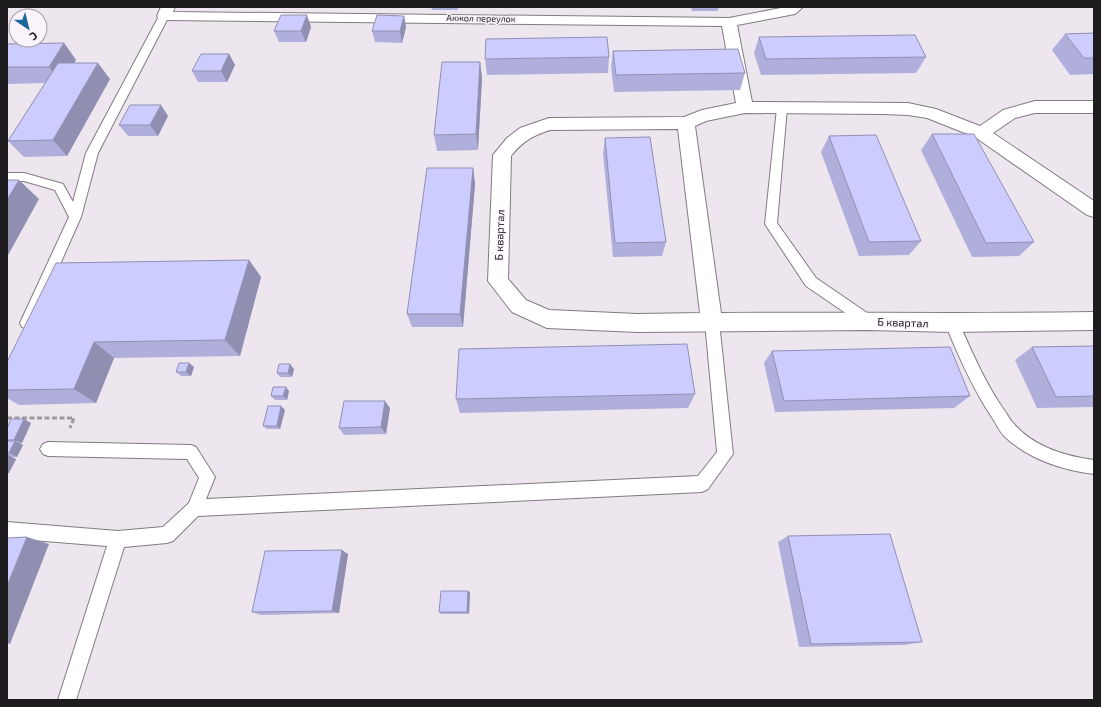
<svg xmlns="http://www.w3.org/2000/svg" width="1101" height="707" font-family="'Exo 2',sans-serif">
<rect width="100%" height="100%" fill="#eee6ee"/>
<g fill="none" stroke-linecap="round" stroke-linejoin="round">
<g stroke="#817b82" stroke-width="2">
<path id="lane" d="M164 13 169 16 98 153 81 217 34 323 32 327 27 329 22 327 20 323 69 217 55 190 24 181H7V173H24L63 184 73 202 86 153 159 16Z
M782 104 786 106 787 108 777 223 816 278 873 317 875 321 873 325 868 327 863 325 806 286 765 224 777 108 778 106Z
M712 316 717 318 719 322 733 454 708 489 702 492 198 516 173 541 167 543 124 547 76 700H58L107 546 7 538V522L118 531 163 527 189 503 199 478 187 459 48 456 43 454 40 449 43 444 48 442 191 445 196 447 215 477 206 499 698 476 717 452 705 322 707 318Z
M952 317 957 319C971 349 983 379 1002 407 1006 412 1009 419 1014 424 1034 447 1065 456 1094 460V474C1062 470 1029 459 1005 437 999 431 996 423 991 416 972 387 958 355 945 323L947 319Z"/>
</g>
<g stroke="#817b82" stroke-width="2">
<path id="street" d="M161 7H175L173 12 729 18 786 7H803L795 14 737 25 752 102 908 103 936 109 980 126 1003 110 1035 101H1094V113H1035L1015 118 993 133 1094 201V217L1087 215 975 137 927 118 908 115 884 114 745 113 706 121 695 126 721 313C846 312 970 314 1094 312V330L952 332 868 330 637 332 547 328 512 312 488 281 493 155 507 138 520 128 549 118 684 117 702 110 736 103 722 26 164 20 159 19 157 16ZM678 129 700 313 637 314 549 310 526 300 508 279 511 156C523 141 532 136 550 130Z"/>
</g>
<path stroke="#9e989e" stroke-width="3" stroke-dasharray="5 2.5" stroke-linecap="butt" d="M7 418H74L70 428"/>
<use href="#lane" fill="#fff" fill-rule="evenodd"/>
<use href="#street" fill="#fff" fill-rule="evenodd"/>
</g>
<path fill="#b0afdb" d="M431 7H458V10H432Z
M493 7H519V8H493Z
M535 7H560V8H535Z
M691 7H719L718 11H692Z
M404 16 406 27 402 43 375 42 372 31Z
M311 27 306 42H279L274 31Z
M1094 33V74L1070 75 1052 50 1065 34Z
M759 37 926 57 916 73 761 75 754 53Z
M64 43 76 60 74 63 110 79 67 156 24 157 8 141 45 83 7 84V44Z
M613 51 745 73 740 90 614 92 611 67Z
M229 54 235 65 227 82H198L192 71Z
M609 57 608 73 487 75 485 59Z
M480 62 482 78 478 150 437 151 434 135Z
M168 116 158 136H128L119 125Z
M932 134 1034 242 1019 256 972 257 921 150Z
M829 136 921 241 909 255 859 256 821 152Z
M605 138 666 242 662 256 613 257 603 154Z
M473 168 475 184 463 327H412L407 314Z
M249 260 261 277 240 356 114 358 96 403 19 405 7 398V362Z
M1094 346V407L1037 408 1015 360 1032 347Z
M772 351 970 396 954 408 775 412 764 363Z
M189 363 194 367 191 376H181L176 372Z
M294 369 292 377H280L277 373Z
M289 391 287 400H275L271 396Z
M695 394 688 408 460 413 456 399Z
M390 408 386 434 344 435 339 428Z
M285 410 280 429H267L263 426Z
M31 423 22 443H20L23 445 17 457H11L16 459 9 473 7 474V440Z
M788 536 922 642 905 645 799 647 778 542Z
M348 554 339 613 261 615 252 612Z
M470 592 469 614H441L439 612Z"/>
<path fill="#908fb2" d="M307 15 311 27 306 42 301 31Z
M404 16 406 27 402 43 400 31Z
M64 43 76 60 62 83 49 67Z
M229 54 235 65 227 82 221 71Z
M480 62 482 78 478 150 476 134Z
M98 63 110 79 67 156 53 140Z
M161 105 168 116 158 136 150 125Z
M473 168 475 184 463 327 460 314Z
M19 180 39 199 7 257V200Z
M249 260 261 277 240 356 225 340Z
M94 342 114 358 96 403 74 389Z
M189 363 194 367 191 376 186 372Z
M290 364 294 369 292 377 288 373Z
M286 387 289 391 287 400 283 396Z
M385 401 390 408 386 434 381 427Z
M281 406 285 410 280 429 277 426Z
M24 419 31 423 22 443 14 440Z
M15 441 23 445 17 457 9 453Z
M8 455 16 459 9 473H7V458Z
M27 537 49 544 10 644 7 643V586Z
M342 550 348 554 339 613 332 611Z
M468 591 470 592 469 614 467 612Z"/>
<path fill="#cdccff" stroke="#908fb2" d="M281 15H307L301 31H274Z
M377 15 404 16 400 31H372Z
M1094 33V58H1084L1065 34Z
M915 35 926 57 766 59 759 37Z
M607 37 609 57 485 59 486 39Z
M64 43 49 67H7V44Z
M738 49 745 73 616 75 613 51Z
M201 54H229L221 71H192Z
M442 62H480L476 134 434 135Z
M58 63H98L53 140 8 141Z
M130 105H161L150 125H119Z
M932 134H974L1034 242 986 243Z
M876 135 921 241 869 242 829 136Z
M650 137 666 242 615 243 605 138Z
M427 168H473L460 314H407Z
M7 180H19L7 200Z
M249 260 225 340 94 342 74 389 7 390V362L56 263Z
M687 344 695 394 456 399 459 349Z
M1094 346V396L1056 397 1032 347Z
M950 347 970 396 784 401 772 351Z
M179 363H189L186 372H176Z
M279 364H290L288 373H277Z
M273 387H286L283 396H271Z
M344 401H385L381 427 339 428Z
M268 406H281L277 426H263Z
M11 419H24L14 440H7V428Z
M7 441H15L9 453H7Z
M890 534 922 642 811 644 788 536Z
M27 537 7 586V538Z
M342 550 332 611 252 612 265 551Z
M441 591H468L467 612H439Z"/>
<g text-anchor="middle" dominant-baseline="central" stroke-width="3" stroke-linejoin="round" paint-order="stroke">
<g font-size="9" fill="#1f1c1f" stroke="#fbf3fc">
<text transform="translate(481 18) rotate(1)">Акжол переулок</text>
</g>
<g font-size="11" fill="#1f1c1f" stroke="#fbf3fc">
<text transform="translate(499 235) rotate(-88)">Б квартал</text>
<text transform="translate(903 322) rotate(2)">Б квартал</text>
</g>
</g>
<rect width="1101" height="707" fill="none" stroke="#1f1c1f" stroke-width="16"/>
<g transform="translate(28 28) rotate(145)"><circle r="19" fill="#fbf3fc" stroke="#a39da4"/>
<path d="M0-3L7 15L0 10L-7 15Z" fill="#1b689b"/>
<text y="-6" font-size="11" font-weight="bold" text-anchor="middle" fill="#1f1c1f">С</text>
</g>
</svg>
